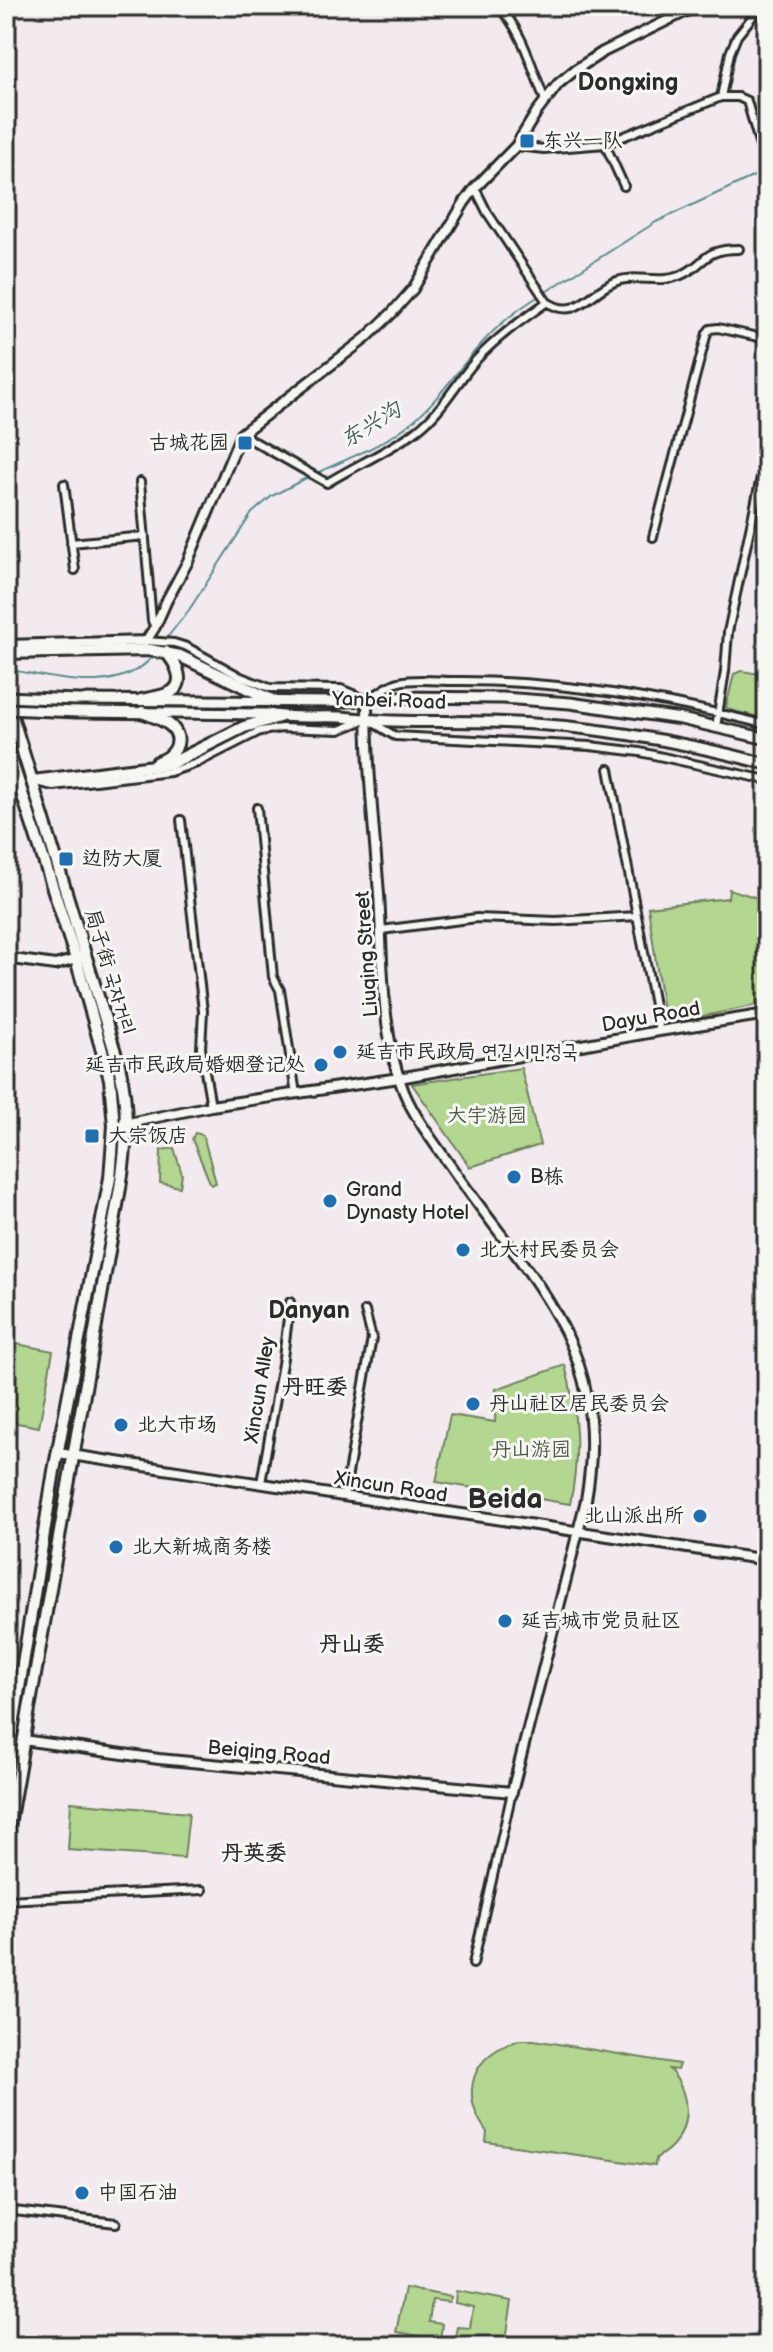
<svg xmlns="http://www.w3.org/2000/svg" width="773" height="2352" font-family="'Balsamiq Sans','LXGW WenKai TC','Poor Story',sans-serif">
<rect width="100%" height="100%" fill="#f2eaef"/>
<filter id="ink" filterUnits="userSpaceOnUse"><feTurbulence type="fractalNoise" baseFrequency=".0125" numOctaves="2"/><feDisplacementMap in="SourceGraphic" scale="16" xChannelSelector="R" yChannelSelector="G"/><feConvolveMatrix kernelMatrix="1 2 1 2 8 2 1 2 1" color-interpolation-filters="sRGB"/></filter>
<g filter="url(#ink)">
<path fill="#b3d690" stroke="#6f805e" stroke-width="2" d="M741 671 767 675V719L730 710 726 707 734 674Z
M729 889 767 901V1003L665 1024 648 907 728 898Z
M521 1068 540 1145 470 1167 412 1084Z
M195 1133 203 1135 216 1183 211 1185 192 1139Z
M174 1148 182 1174 180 1187 160 1183 161 1150Z
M6 1342 53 1351 39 1427 6 1421Z
M565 1365C578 1413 580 1456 570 1504L436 1482 450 1415 495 1422 496 1389Z
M71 1802 189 1813 184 1858 68 1850Z
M520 2040H534L679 2064 677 2070 669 2069C695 2097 691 2140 656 2158L655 2166 486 2142 487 2132C458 2092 472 2054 520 2040Z
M405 2288 451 2297 449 2302 432 2300 429 2322 442 2324 440 2340 396 2332Z
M456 2291 512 2301 505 2346H474L454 2342 457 2327 470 2328 473 2307 455 2303Z"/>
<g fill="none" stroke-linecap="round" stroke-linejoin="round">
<path stroke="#5a8b8e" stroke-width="2" d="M544 293 656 222 767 170
M315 474C348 458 385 445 413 421 440 398 458 369 482 343 499 324 518 309 539 296
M166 639 189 610 252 513 272 496 310 476
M6 669C54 677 119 698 155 654"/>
<g stroke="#2b2b2b" stroke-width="12">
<path id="minor" d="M497 6C521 25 533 71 545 100
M721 97 730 53 737 36 761 6
M605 144 624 186
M516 146 544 149 605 144 721 97H738L747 101 762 153
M475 188 487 212 547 302C577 322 589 291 617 281 636 274 659 284 679 276 707 265 700 249 739 249
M241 434 327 483C356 465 390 451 417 430 442 411 456 383 476 360 497 337 522 320 547 302
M140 482 152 621 155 627
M64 484 75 570
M653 537 707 333 710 329 718 328 767 339
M71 543 145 536
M146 641 174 643 187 647 241 677 270 688 341 689 367 700C377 695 389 684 399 682 414 678 438 681 454 681 560 680 665 699 767 725
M716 727 725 671 728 632 767 449
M609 769 659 1031
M40 783 53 786 170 772 197 763 260 731 282 728 339 730 367 719 395 736 590 746 640 752 767 780
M257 808 273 977 280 990 296 1094
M181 820 203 1011 201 1048 211 1106
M381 930 477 918 556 921 637 916
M261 1483 283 1358 290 1302
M344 1496 372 1338 365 1311
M6 1900 202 1890
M473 1964 512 1792
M6 2210 116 2223"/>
</g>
<g stroke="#2b2b2b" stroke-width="14">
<path id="tertiary" d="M6 645 146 641 155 627 167 600 188 561 241 434 366 338 392 313 413 289 464 203 475 188 516 146 536 113 558 84 575 70 603 52 697 6
M6 958 55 965 80 958
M114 1126 211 1106 399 1078 659 1031 767 1014
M58 1453 767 1560
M23 1740 159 1759 512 1792 586 1500C613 1344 529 1280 449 1164 433 1141 415 1118 404 1092 380 1031 383 959 379 894 374 829 367 764 367 700"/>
</g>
<g stroke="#2b2b2b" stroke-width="15">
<path id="secondary" d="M77 700 336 702 396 697 503 698 570 703 681 719 767 739
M77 712 267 714C291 719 316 716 340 717 358 718 376 721 394 721 427 722 459 721 491 722 585 724 677 740 767 764"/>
</g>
<g stroke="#2b2b2b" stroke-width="16">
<path id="primary" d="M6 653 150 650 180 656 276 702
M141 700C150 698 161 697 169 693 188 685 176 663 166 652
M142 712C152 716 164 719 172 727 185 742 173 758 157 762
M6 744 76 959 110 1079 114 1126 110 1178 54 1471 6 1769
M33 781 170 764 244 727 279 717
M6 1841 120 1188C127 1146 129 1107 119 1065L8 703"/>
</g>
<use href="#minor" stroke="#f6f6f2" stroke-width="6"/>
<use href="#tertiary" stroke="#f6f6f2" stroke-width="8"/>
<use href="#secondary" stroke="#f6f6f2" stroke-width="9"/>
<use href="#primary" stroke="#f6f6f2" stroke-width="10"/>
<g stroke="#2b2b2b" stroke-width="15" stroke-linecap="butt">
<path id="secondary-bridge" d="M6 697 77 700
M6 709 77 712"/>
</g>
<use href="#secondary-bridge" stroke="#f6f6f2" stroke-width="9"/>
</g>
</g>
<g fill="#1f6fb2" stroke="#f6f6f2" stroke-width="3">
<rect x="519" y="133" width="16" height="16" rx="4"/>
<rect x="237" y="435" width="16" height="16" rx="4"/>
<rect x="58" y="851" width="16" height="16" rx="4"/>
<circle cx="340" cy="1052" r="8"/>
<circle cx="321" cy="1065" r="8"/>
<rect x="84" y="1128" width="16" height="16" rx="4"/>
<circle cx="514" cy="1177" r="8"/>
<circle cx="330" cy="1201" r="8"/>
<circle cx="463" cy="1250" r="8"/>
<circle cx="473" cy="1404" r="8"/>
<circle cx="121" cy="1425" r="8"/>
<circle cx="700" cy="1516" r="8"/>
<circle cx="116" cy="1547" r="8"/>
<circle cx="505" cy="1621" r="8"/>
<circle cx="82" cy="2193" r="8"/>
</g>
<g text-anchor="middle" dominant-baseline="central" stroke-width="6" stroke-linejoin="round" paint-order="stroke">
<g font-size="20" fill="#2b2b2b" stroke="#f6f6f2" text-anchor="start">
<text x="543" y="141">东兴一队</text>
<text x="229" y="443" text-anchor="end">古城花园</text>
<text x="82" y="859">边防大厦</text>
<text x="356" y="1052">延吉市民政局 연길시민정국</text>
<text x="305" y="1065" text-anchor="end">延吉市民政局婚姻登记处</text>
<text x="108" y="1136">大宗饭店</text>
<text x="530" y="1177">B栋</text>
<text x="346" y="1190">Grand<tspan x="346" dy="23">Dynasty Hotel</tspan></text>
<text x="479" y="1250">北大村民委员会</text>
<text x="489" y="1404">丹山社区居民委员会</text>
<text x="137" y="1425">北大市场</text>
<text x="684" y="1516" text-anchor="end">北山派出所</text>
<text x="132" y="1547">北大新城商务楼</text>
<text x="521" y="1621">延吉城市党员社区</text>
<text x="98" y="2193">中国石油</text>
</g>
<g font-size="20" fill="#2b2b2b" stroke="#f6f6f2">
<text transform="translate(389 701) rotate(2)">Yanbei Road</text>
<text transform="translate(367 954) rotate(-94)">Liuqing Street</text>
<text transform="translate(110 972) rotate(73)">局子街 국자거리</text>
<text transform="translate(651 1017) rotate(-10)">Dayu Road</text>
<text transform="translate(260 1390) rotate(-81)">Xincun Alley</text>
<text transform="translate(391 1487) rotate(9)">Xincun Road</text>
<text transform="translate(269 1753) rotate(5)">Beiqing Road</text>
</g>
<g font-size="20" fill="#4d5644" stroke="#f6f6f2">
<text x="487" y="1116">大宇游园</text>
<text x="531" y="1450">丹山游园</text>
</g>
<g font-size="22" font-style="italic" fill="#435b5d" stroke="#f6f6f2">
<text transform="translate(371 425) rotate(-31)">东兴沟</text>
</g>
<g font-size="22" font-weight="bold" fill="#2b2b2b" stroke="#f6f6f2">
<text x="315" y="1387">丹旺委</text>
<text x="352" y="1644">丹山委</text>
<text x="254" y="1853">丹英委</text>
</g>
<g font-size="24" font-weight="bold" fill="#2b2b2b" stroke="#f6f6f2">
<text x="628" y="82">Dongxing</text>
<text x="309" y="1310">Danyan</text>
</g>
<g font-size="28" font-weight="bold" fill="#2b2b2b" stroke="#f6f6f2">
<text x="505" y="1499">Beida</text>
</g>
</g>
<rect width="773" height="2352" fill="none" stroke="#f6f6f2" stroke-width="32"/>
<rect x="16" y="16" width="741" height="2320" fill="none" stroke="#2b2b2b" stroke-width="3" filter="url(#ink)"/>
</svg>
